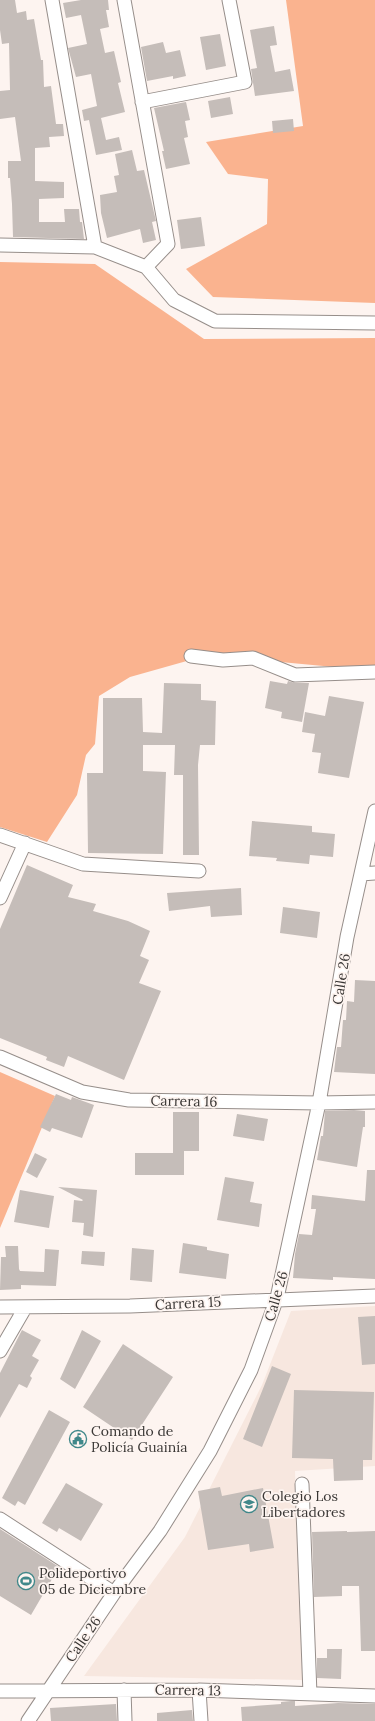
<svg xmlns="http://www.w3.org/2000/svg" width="375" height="1721" font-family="Lora,serif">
<rect width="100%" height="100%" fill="#fdf4f0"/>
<path fill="#f7e7df" d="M375 1306V1466L295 1471 303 1680 84 1676 185 1537 262 1385 291 1311Z"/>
<path fill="#fab38f" d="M286 0H375V303L213 297 186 269 267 224 268 179 228 174 206 142 303 126Z
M0 262 95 264 204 339 375 338V679L334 667 208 655 130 677 99 696 95 744 86 755 77 795 47 842 0 827Z
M0 1072 55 1096 0 1228Z"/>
<path fill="#c5bdb9" d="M0 0H15L17 13 26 11 27 20 34 19 41 60H43L44 87 51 86 56 124H63L64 136 49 137 50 147 35 148V181L64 182V198L39 199V222H65L64 209H79L80 222H82L84 239 13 237 12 204 10 178H8V161H21L15 117 0 119V91L10 90 9 43 2 44 0 30Z
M81 0H108L109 10H106L109 27 100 29 105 53 114 51 121 82 118 83 125 112 101 118 106 140 119 137 122 150 96 155 89 120 84 121 82 110 97 106 91 74 76 77 68 48 87 44 81 15 66 18 63 3Z
M274 26 277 45 270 46 275 72 290 69 294 91 255 96 251 69 257 68 250 30Z
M220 34 226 66 206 70 200 37Z
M163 42 166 53 180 50 186 76 173 79V76L147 81 141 47Z
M230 97 233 114 211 118 208 101Z
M186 102 190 120 185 121 188 137 184 138 190 164 166 169 162 151H164L154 108Z
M293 119 294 131 273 133 272 121Z
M132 150 137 171 144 170 156 221 152 222 156 240 143 243 140 229 107 238 101 213 100 195 117 192 114 176 119 175 115 154Z
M201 217 205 246 181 249 177 220Z
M270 681 287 684 288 681 295 683H309L302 722 281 718 282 712 265 708Z
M164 683 201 684V700L216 701 215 745H200L198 765 199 855H183V775H174L175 745H143V771L166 772 163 854 88 853 87 773H103V698H142L143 732 162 733Z
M329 696 364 702 349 778 318 773 321 753 312 752 315 734 302 732 305 712 325 716Z
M252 821 312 826V832L335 834 333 857 310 855 309 864 276 861 277 858 249 856Z
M27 865 73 885 68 897 96 904 93 911 128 921 150 931 140 956 149 960 139 983 161 991 124 1080 68 1056 64 1067 46 1060 47 1057 0 1038V929Z
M241 888 242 915 211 917 210 906 169 911 167 893Z
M283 907 320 912 317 938 280 933Z
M355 980 375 981V1074L334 1072 337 1047H341L343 1020H346L347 1001 354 1002Z
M56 1094 71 1100 72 1097 94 1105 82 1138 52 1128 50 1132 40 1127Z
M354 1110 365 1111V1127H363L357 1167 317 1160 321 1136H323L325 1111Z
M173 1112H199V1151H184V1175H135V1153H173Z
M237 1114 268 1119 264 1141 233 1136Z
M35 1153 47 1159 37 1178 26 1172Z
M367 1170H375V1279L333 1277V1280L293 1278 295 1254 299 1234 312 1235 316 1209H311L312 1195 365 1201Z
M225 1177 254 1182 250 1202 262 1204 259 1227 217 1220Z
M58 1187 97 1190 93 1237 83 1235 84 1223 72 1222 74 1200 82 1201 83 1200Z
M20 1190 54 1196 49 1228 14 1222Z
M183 1243 207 1247V1250L229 1254 226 1279 179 1273Z
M5 1246H18L19 1269 20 1271 44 1272 45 1249 59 1250 56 1286 21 1285V1289L0 1290 1 1257H6Z
M132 1248 154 1250 152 1282 130 1280Z
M82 1251 105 1252 104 1266 81 1264Z
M375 1316V1364L362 1365 358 1317Z
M22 1330 41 1340 32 1356 39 1360 30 1376 32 1378 27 1388 19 1384 0 1418V1373Z
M82 1330 101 1341 75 1389 60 1379Z
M123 1344 173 1377 132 1440 83 1407Z
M272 1366 291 1374 262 1447 243 1439Z
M294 1390 374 1392 372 1460H363V1480L334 1481 333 1459 292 1458Z
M49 1410 70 1422 25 1505 18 1501 15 1506 2 1498Z
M66 1483 103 1504 81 1541 59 1528 57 1532 42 1523Z
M220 1487 222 1496 263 1488 274 1548 250 1552 249 1544 208 1550 198 1491Z
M0 1529 59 1567 31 1615 0 1596Z
M347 1531V1532L375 1531V1651H361L359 1586H342V1596L314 1597 312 1532Z
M327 1649H342L341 1679 317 1678V1658H327Z
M291 1701H295V1706L338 1703 375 1704V1721H242L241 1707 281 1704V1702Z
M116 1704 117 1721H51L50 1708Z
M192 1710 193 1721H157V1713Z"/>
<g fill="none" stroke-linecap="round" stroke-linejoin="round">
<g stroke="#968e8a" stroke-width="15">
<path id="minor" d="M52 0 95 247
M124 0 168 244 146 267
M142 102 245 82 229 0
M0 245 95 247 146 267 174 300 215 321 375 323
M191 656 223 660 253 658 295 675 375 672
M0 835 83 864 199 871
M361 874 375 873
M0 898 25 843
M0 1057 82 1092 129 1100 319 1103 375 1102
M0 1307 130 1306 375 1296
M0 1351 25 1308
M302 1484 310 1694
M0 1519 114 1593
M124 1690 125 1721
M199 1690 201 1721
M0 1691 199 1690 375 1696
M28 1721 114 1593 160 1531 210 1451 251 1370 277 1298 319 1103 347 937 375 811"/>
</g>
<use href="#minor" stroke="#fff" stroke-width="13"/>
</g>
<defs>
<g id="civic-ring" transform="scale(0.9)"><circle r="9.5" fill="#fdf4f0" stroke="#40888a" stroke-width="1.5"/><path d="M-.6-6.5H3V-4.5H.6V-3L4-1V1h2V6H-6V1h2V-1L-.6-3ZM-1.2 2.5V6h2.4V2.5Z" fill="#40888a"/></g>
<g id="school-ring" transform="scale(0.9)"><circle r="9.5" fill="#fdf4f0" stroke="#40888a" stroke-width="1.5"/><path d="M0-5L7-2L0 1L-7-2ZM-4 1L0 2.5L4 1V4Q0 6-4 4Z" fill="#40888a"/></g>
<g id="stadium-ring" transform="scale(0.9)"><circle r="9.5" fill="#fdf4f0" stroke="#40888a" stroke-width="1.5"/><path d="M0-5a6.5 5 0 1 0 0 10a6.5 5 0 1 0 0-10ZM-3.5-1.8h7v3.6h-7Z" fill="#40888a"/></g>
</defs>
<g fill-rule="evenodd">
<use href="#civic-ring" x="78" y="1439"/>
<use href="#school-ring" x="249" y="1504"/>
<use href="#stadium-ring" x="26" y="1581"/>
</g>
<g text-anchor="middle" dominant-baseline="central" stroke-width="3.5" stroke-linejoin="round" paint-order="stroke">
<g font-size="14" fill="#393634" stroke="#fdf4f0">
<text transform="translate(341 979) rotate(-81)">Calle 26</text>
<text transform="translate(184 1101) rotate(1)">Carrera 16</text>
<text transform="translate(276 1296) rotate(-74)">Calle 26</text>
<text transform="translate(188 1303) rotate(-3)">Carrera 15</text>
<text transform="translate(83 1639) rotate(-56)">Calle 26</text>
<text transform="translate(188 1690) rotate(1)">Carrera 13</text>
</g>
<g font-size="14" fill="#393634" stroke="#fdf4f0" text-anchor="start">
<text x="91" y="1431">Comando de<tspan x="91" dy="16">Policía Guainía</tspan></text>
<text x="262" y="1496">Colegio Los<tspan x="262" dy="16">Libertadores</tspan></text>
<text x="39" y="1573">Polideportivo<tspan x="39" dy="16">05 de Diciembre</tspan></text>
</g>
</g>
</svg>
